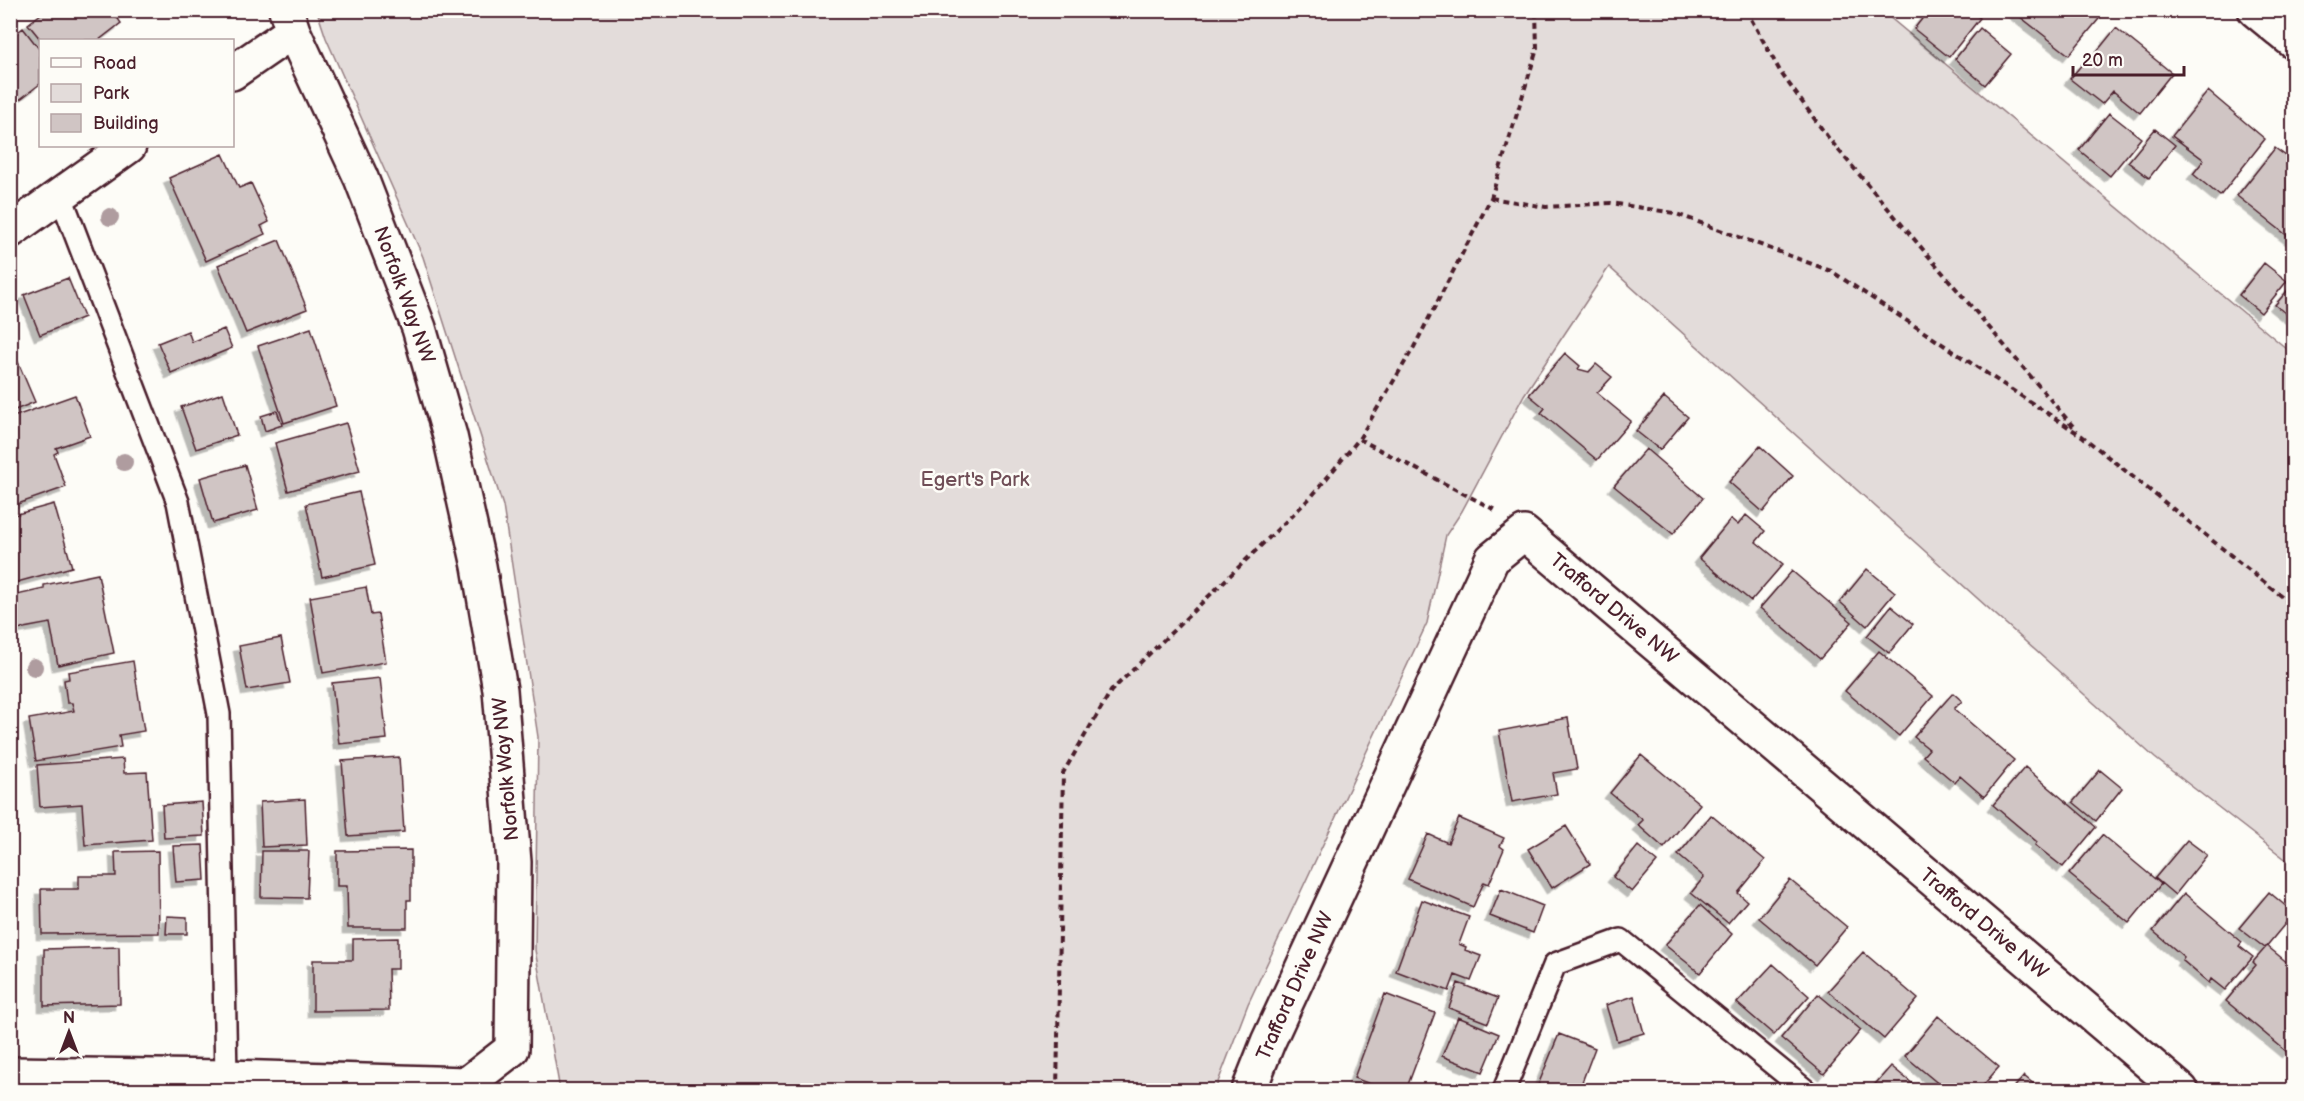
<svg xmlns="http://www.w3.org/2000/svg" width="2304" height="1101" font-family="'Balsamiq Sans',sans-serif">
<defs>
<filter id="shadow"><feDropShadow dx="-5.5" dy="5.5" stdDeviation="0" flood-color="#0004"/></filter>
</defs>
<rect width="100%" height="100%" fill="#fdfcf7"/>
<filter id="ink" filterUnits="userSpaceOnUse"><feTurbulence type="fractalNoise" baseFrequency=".0167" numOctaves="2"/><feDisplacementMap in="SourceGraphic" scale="12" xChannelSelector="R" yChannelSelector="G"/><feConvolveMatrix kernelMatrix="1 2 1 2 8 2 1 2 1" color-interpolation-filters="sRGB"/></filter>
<g filter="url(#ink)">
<path fill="#e3dcda" stroke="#967e82" stroke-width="1.5" d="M317 11H1882L2293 354V865L2155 758 1609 267 1524 395 1462 511 1446 535 1427 623 1248 1004 1215 1090H560L535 950 538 737 503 506 423 257 326 38Z"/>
<path fill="#d0c5c4" stroke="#4a1f2b" stroke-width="1.5" filter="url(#shadow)" d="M46 10H112L121 23 99 40H41L28 24Z
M1929 10H1970L1980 18 1949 57 1914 29Z
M2015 10H2099L2103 14 2069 55 2014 12Z
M23 28 40 50V84L10 107V38Z
M1980 28 2011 54 1985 85 1955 59Z
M2116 28 2172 73 2140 113 2113 91 2102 104 2070 79 2083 63 2086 65Z
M2208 91 2265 139 2220 196 2193 174 2204 160 2172 136Z
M2109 113 2141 138 2110 176 2079 150Z
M2155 129 2175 145 2149 178 2128 162Z
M2275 148 2294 162V241L2237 196Z
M223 154 239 188 251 183 269 222 261 226 265 234 206 261 169 178Z
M279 240 307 309 246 333 218 265Z
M2264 263 2287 281 2261 313 2239 295Z
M68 278 84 317 40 335 24 295Z
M2294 283V320L2275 305Z
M311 328 336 406 284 423 258 346Z
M224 329 232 348 171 373 158 343 188 331 192 342Z
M1565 353 1580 366 1578 369 1589 372 1596 364 1612 377 1597 393 1631 421 1597 460 1541 413 1545 408 1529 395Z
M18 362 35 402 10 412V365Z
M223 393 237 435 196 449 181 407Z
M75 395 90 436 56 448 58 452 54 454 66 487 12 506 10 418Z
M1664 397 1688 417 1660 450 1636 431Z
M277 411 282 425 265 431 261 416Z
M346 423 360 471 288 491 275 443Z
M1760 446 1793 476 1763 512 1729 482Z
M1646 449 1703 498 1673 534 1614 486Z
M245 465 258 510 213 523 200 478Z
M359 492 375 565 322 577 306 504Z
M54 504 72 567 10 584V516Z
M1746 515 1765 531 1756 542 1783 564 1751 601 1699 558 1731 519 1738 525Z
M1867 569 1895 592 1867 626 1840 602Z
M1792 571 1852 622 1820 659 1760 608Z
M98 574 114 653 58 665 50 623 18 629 12 596 44 589V585Z
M366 587 371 615 378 614 386 662 323 673 310 597Z
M1891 606 1913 624 1889 653 1867 636Z
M281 638 290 683 247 690 239 646Z
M1879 651 1933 696 1899 736 1845 691Z
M133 661 144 731 119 735 121 747 36 761 29 719 74 711 72 703H67L64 680 69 679 68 672Z
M380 678 387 739 339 744 332 683Z
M1953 693 1962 701 1954 709 2014 760 1984 797 1960 776 1955 783 1923 756 1929 749 1914 737Z
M1568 718 1577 769 1553 773 1557 794 1512 802 1499 731Z
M1641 755 1700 804 1664 848 1638 825 1643 820 1610 793Z
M399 757 404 832 348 836 342 761Z
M123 759 124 773 147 772 152 840 85 845 82 804 40 807 37 765Z
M2025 767 2096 827 2063 867 2035 845 2037 842 1993 805Z
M2100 770 2122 788 2096 821 2073 802Z
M305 799 307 845 262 847 260 802Z
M202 802 204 836 164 838 162 805Z
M1711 815 1765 860 1738 893 1747 901 1728 923 1691 893 1704 877 1678 855Z
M1459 818 1504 838 1500 846 1504 849 1489 884 1484 882 1473 907 1408 879 1428 834 1448 843Z
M1566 826 1590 864 1552 888 1528 849Z
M2102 835 2161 884 2129 923 2069 874Z
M2187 840 2207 855 2175 895 2155 878Z
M203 845 205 880 176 882 173 846Z
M1638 846 1657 862 1632 892 1613 877Z
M411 850V900H407V928H348L347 886H337V851Z
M158 851 159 933 42 934 41 889H79V876H116L115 852Z
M262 851H309L307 898 261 897Z
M1790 880 1847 927 1815 965 1759 918Z
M1501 889 1543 906 1533 933 1490 916Z
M2269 892 2294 913 2265 948 2239 928Z
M2184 893 2242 942 2239 946 2253 957 2225 990 2211 979 2209 983 2182 960 2184 957 2153 931Z
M1422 900 1469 917 1459 944 1466 947 1465 950 1481 956 1471 981 1455 975 1449 991 1396 971Z
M1700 905 1732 934 1700 973 1665 945Z
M167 916 187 917V934H166Z
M398 938V969H388L389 1010 313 1011V960H353V939Z
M2267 946 2294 968V985L2291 988 2294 990V1044L2287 1052 2226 1001 2256 965 2253 962Z
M119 947 120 1004 44 1006V949Z
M1863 952 1918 999 1884 1039 1828 991Z
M1773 964 1809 996 1774 1035 1737 1003Z
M1458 983 1498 998 1488 1023 1449 1008Z
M1385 994 1435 1013 1406 1090H1386L1354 1078Z
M1818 994 1861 1030 1824 1074 1781 1038Z
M1634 996 1644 1033 1617 1041 1606 1005Z
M1938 1016 1999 1067 1979 1090H1946L1905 1056Z
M1458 1017 1499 1034 1483 1072 1442 1056Z
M1559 1034 1595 1048 1579 1090H1536Z
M1891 1066 1913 1084 1908 1090H1870Z
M2024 1076 2041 1090H2012Z"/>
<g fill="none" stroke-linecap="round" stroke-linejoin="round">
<g stroke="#4a1f2b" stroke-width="26">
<path id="lane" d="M60 194 178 502 219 714 226 1077
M1504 1090 1555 964 1621 940 1805 1090"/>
</g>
<g stroke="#4a1f2b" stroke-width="38">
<path id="street" d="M2255 10 2294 42
M232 73 293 31
M10 231 129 146
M10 1074 226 1077 467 1084 512 1049 514 862 500 690 479 566 450 436 419 328 361 178 293 31 286 10
M1249 1090 1268 1042 1492 559 1524 533 2181 1090"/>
</g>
<path stroke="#4a1f2b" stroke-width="4" stroke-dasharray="6 4.5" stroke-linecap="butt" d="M1746 10 1781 73 1830 140 2077 431
M1491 198 1546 207 1611 203 1674 213 1831 271 2082 436 2294 606
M1359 439 1497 511
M1057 1090 1063 773 1111 691 1312 496 1359 439 1414 347 1491 198 1537 49 1536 10"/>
<use href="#lane" stroke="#fdfcf7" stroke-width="21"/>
<use href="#street" stroke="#fdfcf7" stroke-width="33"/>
</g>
<g fill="#af9c9f">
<circle cx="110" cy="217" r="9"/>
<circle cx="124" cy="462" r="9"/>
<circle cx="34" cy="667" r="9"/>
</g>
</g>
<g text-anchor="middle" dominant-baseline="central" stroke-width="5" stroke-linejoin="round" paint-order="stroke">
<g font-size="20" fill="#4a1f2b" stroke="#fdfcf7">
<text transform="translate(404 295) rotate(70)">Norfolk Way NW</text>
<text transform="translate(1614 609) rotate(40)">Trafford Drive NW</text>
<text transform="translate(506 769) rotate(-95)">Norfolk Way NW</text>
<text transform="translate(1984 924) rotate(40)">Trafford Drive NW</text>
<text transform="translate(1295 986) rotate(-66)">Trafford Drive NW</text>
</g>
<g font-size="20" fill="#704e57" stroke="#fdfcf7">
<text x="975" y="480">Egert's Park</text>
</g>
</g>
<rect width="2304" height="1101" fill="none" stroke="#fdfcf7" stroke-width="36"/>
<rect x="18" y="18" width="2268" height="1065" fill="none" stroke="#4a1f2b" stroke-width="2" filter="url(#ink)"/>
<rect x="39" y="39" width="195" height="108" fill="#fdfcf7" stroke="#b5a4a5" stroke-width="1.5"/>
<rect x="51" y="58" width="30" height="9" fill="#fdfcf7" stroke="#b5a4a5" stroke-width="1.5"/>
<text x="93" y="69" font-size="18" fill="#4a1f2b">Road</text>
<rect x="51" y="84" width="30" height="18" fill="#e3dcda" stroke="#b5a4a5" stroke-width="1.5"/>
<text x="93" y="99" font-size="18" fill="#4a1f2b">Park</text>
<rect x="51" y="114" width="30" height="18" fill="#d0c5c4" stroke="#b5a4a5" stroke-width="1.5"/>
<text x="93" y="129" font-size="18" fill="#4a1f2b">Building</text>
<g transform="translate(69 1032)" stroke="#fdfcf7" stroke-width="4.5" paint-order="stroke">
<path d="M0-4.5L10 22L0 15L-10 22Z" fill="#4a1f2b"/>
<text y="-9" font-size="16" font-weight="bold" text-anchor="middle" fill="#4a1f2b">N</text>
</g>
<path d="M2073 66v9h111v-9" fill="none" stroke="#4a1f2b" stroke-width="3"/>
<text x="2082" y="66" font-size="18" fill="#4a1f2b" stroke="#fdfcf7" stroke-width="4.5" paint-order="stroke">20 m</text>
</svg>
